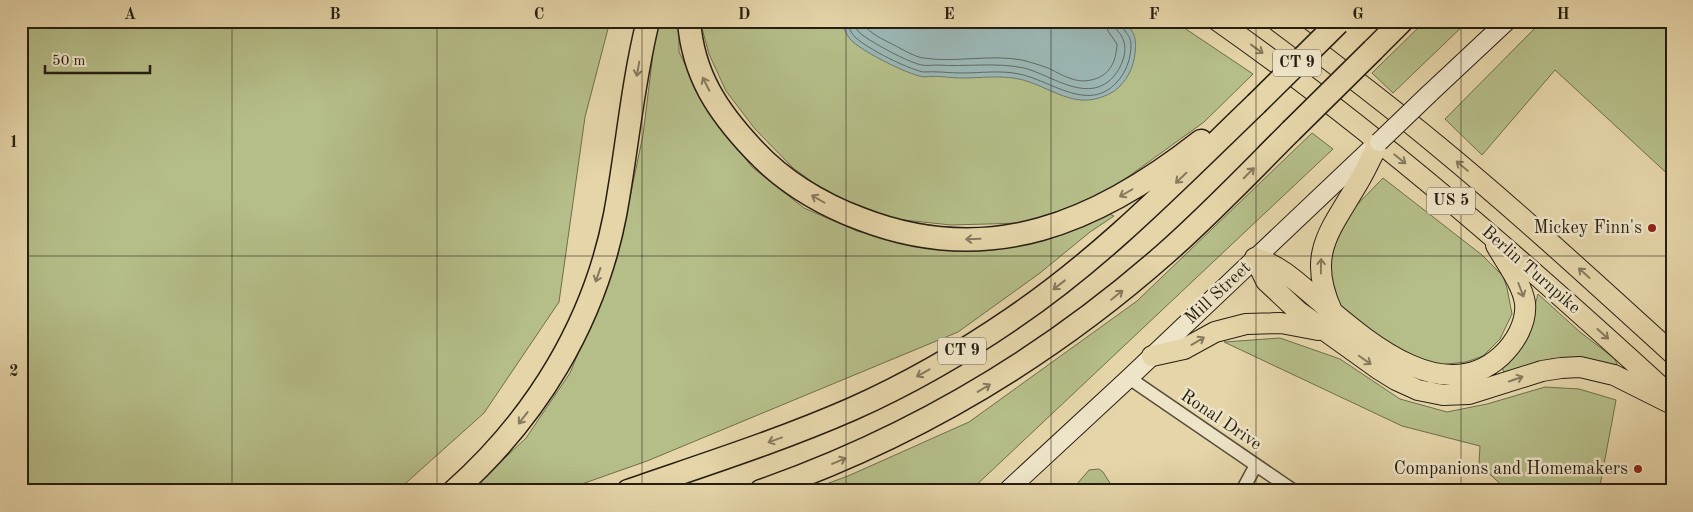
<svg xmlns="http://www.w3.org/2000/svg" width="1693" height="512" font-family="'Old Standard TT',serif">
<rect width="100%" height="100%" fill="#e5d5a9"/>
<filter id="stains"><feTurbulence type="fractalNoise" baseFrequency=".004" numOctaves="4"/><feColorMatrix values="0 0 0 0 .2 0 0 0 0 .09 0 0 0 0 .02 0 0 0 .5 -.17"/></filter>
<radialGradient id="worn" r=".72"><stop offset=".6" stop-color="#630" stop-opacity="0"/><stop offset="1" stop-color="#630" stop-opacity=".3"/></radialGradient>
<path fill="#b5bd88" stroke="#6e6e4d" d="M21 21H610L585 117 559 302 484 413 397 491H21Z
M657 21H679V52L708 111 752 167 804 208 857 231 902 242 954 251 1012 247 1107 213 1114 216 1090 232 1040 273 958 332 647 461 562 491H470L526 438 570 373 617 259 643 135Z
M700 21H1174L1253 74 1204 122 1100 197 1024 223 951 225 894 219 843 199 814 183 793 168 755 129 726 91 709 54Z
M1425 21H1468L1393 93 1372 73Z
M1542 21H1666V117L1672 122V178L1555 70 1482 155 1445 119Z
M1312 133 1333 149 970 491H807L848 476 969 422 1137 301Z
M1383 178 1482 255 1503 276 1507 288 1512 314 1500 339 1483 356 1466 362 1439 365 1416 358 1377 335 1339 304 1330 287V244L1349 213Z
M1538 294 1580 332 1615 359 1618 367 1576 359H1550L1505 374 1501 366 1526 341Z
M1280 338 1340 359 1400 399 1447 412 1487 404 1545 387 1579 389 1616 400 1599 491H1508L1479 464 1480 446 1402 426 1224 342Z
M1099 469 1103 472 1115 491H1071L1089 470Z"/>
<path fill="#9bb6b4" stroke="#6d7973" d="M840 21H1121C1134 28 1137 39 1135 53 1134 66 1128 78 1119 87 1113 93 1107 95 1099 98 1070 107 1047 85 1019 79 1000 75 981 78 962 78 949 78 936 75 924 77 906 74 866 53 853 42 847 37 844 28 840 21Z"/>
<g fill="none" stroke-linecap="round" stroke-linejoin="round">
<path stroke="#616a63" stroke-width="1" d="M846 21C849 27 851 34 856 38 870 50 906 68 923 72 936 71 949 73 962 73 981 73 1000 70 1019 74 1050 80 1088 113 1116 83 1126 73 1131 59 1131 44 1131 34 1121 30 1120 21
M853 21C855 26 857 31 861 34 871 42 909 63 922 65 926 66 932 65 937 65 965 67 996 62 1024 68 1049 74 1084 102 1109 81 1120 72 1130 51 1122 37 1119 31 1114 29 1113 21
M861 21C867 31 878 37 888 42 899 47 912 56 923 58 956 63 989 54 1022 60 1030 62 1040 65 1048 68 1061 74 1075 84 1091 80 1110 76 1116 62 1117 44L1108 31 1106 21"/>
<g stroke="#564c38" stroke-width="15">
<path id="minor" d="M1129 378 1294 491
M1242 491 1256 465"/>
</g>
<g stroke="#271e12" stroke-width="20">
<path id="secondary" d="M1429 94 1507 21
M1007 491 1129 378 1376 144"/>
</g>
<g stroke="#271e12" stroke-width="22">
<path id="trunk" d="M1218 21C1379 134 1527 264 1672 397
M1277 21C1332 62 1386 103 1439 147 1519 213 1595 283 1672 353
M1255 258 1266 281 1299 312 1380 370 1396 380 1418 390 1443 395 1469 394 1542 371 1561 368 1580 367 1614 375 1668 402
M1255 258C1283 266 1302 287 1324 305 1368 342 1444 408 1501 356 1515 343 1527 323 1525 303 1522 283 1505 262 1496 245
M1332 311C1306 254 1330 231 1358 183 1366 170 1372 156 1379 142
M1152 356 1184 349 1215 332 1246 324 1281 323 1318 330"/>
</g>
<g stroke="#271e12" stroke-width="25">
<path id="motorway" d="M689 21C693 75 718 112 754 150 783 181 821 204 861 219 990 269 1098 222 1201 141
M1373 50 1402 21
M454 491C536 418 594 323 615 215 627 151 632 85 648 21
M628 491C703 465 779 441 852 409 908 384 962 353 1013 318 1103 257 1178 179 1256 104
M761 491C912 438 1046 359 1166 253 1210 214 1250 172 1291 131"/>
</g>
<use href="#minor" stroke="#eee4c7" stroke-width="12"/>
<use href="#secondary" stroke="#eee4c7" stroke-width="18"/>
<use href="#trunk" stroke="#e5d5a9" stroke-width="20"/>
<use href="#motorway" stroke="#e5d5a9" stroke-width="22"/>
<g stroke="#271e12" stroke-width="20" stroke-linecap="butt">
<path id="secondary-bridge" d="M1379 142 1429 94"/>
</g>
<g stroke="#271e12" stroke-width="25" stroke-linecap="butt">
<path id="motorway-bridge" d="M1256 104 1338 23
M1291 131 1373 50"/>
</g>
<use href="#secondary-bridge" stroke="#eee4c7" stroke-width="18"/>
<use href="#motorway-bridge" stroke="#e5d5a9" stroke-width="22"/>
</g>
<defs><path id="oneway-shaft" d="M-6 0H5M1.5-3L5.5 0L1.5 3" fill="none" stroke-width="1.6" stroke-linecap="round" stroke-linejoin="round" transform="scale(1.25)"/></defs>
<g stroke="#867a5e">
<use href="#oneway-shaft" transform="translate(1257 49) rotate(36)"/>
<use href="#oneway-shaft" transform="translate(638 69) rotate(100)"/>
<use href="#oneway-shaft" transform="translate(706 84) rotate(-117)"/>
<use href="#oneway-shaft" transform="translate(1400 159) rotate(39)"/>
<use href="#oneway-shaft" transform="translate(1462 166) rotate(-140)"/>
<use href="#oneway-shaft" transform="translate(1249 173) rotate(-45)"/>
<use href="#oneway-shaft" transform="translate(1181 178) rotate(136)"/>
<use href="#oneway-shaft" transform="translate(1126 193) rotate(150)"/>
<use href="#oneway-shaft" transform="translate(818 199) rotate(-150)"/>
<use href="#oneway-shaft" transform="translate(973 239) rotate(178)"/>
<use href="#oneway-shaft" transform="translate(1321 266) rotate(-89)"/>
<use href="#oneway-shaft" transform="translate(1584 273) rotate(-138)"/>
<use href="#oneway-shaft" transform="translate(598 275) rotate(109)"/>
<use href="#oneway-shaft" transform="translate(1059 285) rotate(142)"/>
<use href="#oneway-shaft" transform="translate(1521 290) rotate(69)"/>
<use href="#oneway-shaft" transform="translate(1117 295) rotate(-39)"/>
<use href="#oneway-shaft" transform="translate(1603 334) rotate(42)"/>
<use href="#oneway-shaft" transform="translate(1198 341) rotate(-31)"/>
<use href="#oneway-shaft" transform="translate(1365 360) rotate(35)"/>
<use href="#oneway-shaft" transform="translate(923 373) rotate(151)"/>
<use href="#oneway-shaft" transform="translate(1516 379) rotate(-19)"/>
<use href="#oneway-shaft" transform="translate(984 388) rotate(-31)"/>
<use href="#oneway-shaft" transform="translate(523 418) rotate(128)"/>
<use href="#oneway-shaft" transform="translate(775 440) rotate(160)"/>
<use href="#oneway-shaft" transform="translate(839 461) rotate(-23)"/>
</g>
<path fill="none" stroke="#271e12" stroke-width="1" stroke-opacity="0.55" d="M232 21V491M437 21V491M642 21V491M846 21V491M1051 21V491M1256 21V491M1461 21V491M21 256H1672"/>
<g fill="#8f2418" stroke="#eee4c7" stroke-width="2">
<circle cx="1652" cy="228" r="5"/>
<circle cx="1638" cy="469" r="5"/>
</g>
<g text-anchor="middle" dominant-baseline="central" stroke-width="5" stroke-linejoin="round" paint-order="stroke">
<g fill="#eee4c7" stroke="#635948" stroke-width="1">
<rect x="1273" y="49.5" width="48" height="27" rx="4"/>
<rect x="1427" y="187.5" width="48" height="27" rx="4"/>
<rect x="938" y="337.5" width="48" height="27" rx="4"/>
</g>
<g font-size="16" font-weight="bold" fill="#271e12">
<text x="1297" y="63">CT 9</text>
<text x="1451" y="201">US 5</text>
<text x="962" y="351">CT 9</text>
</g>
<g font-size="18" fill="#271e12" stroke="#eee4c7" text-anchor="end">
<text x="1642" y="228">Mickey Finn's</text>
<text x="1628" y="469">Companions and Homemakers</text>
</g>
<g font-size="18" fill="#271e12" stroke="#eee4c7">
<text transform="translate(1531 270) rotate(41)">Berlin Turnpike</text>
<text transform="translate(1218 293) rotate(-43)">Mill Street</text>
<text transform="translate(1221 420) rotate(34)">Ronal Drive</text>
</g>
</g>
<rect width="1693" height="512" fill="none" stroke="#e5d5a9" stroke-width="55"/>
<path d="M45 65v8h105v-8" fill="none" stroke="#271e12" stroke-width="2.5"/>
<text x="52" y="65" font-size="15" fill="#271e12" stroke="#eee4c7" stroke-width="4" paint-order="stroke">50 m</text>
<rect x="28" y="28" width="1638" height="456" fill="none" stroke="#271e12" stroke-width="2"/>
<g font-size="16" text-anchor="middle" font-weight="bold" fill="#271e12">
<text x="130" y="19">A</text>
<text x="335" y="19">B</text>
<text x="539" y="19">C</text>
<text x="744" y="19">D</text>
<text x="949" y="19">E</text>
<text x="1154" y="19">F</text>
<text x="1358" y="19">G</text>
<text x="1563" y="19">H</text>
<text x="14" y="147">1</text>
<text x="14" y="376">2</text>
</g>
<rect width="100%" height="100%" filter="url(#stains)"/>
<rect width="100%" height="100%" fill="url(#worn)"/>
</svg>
